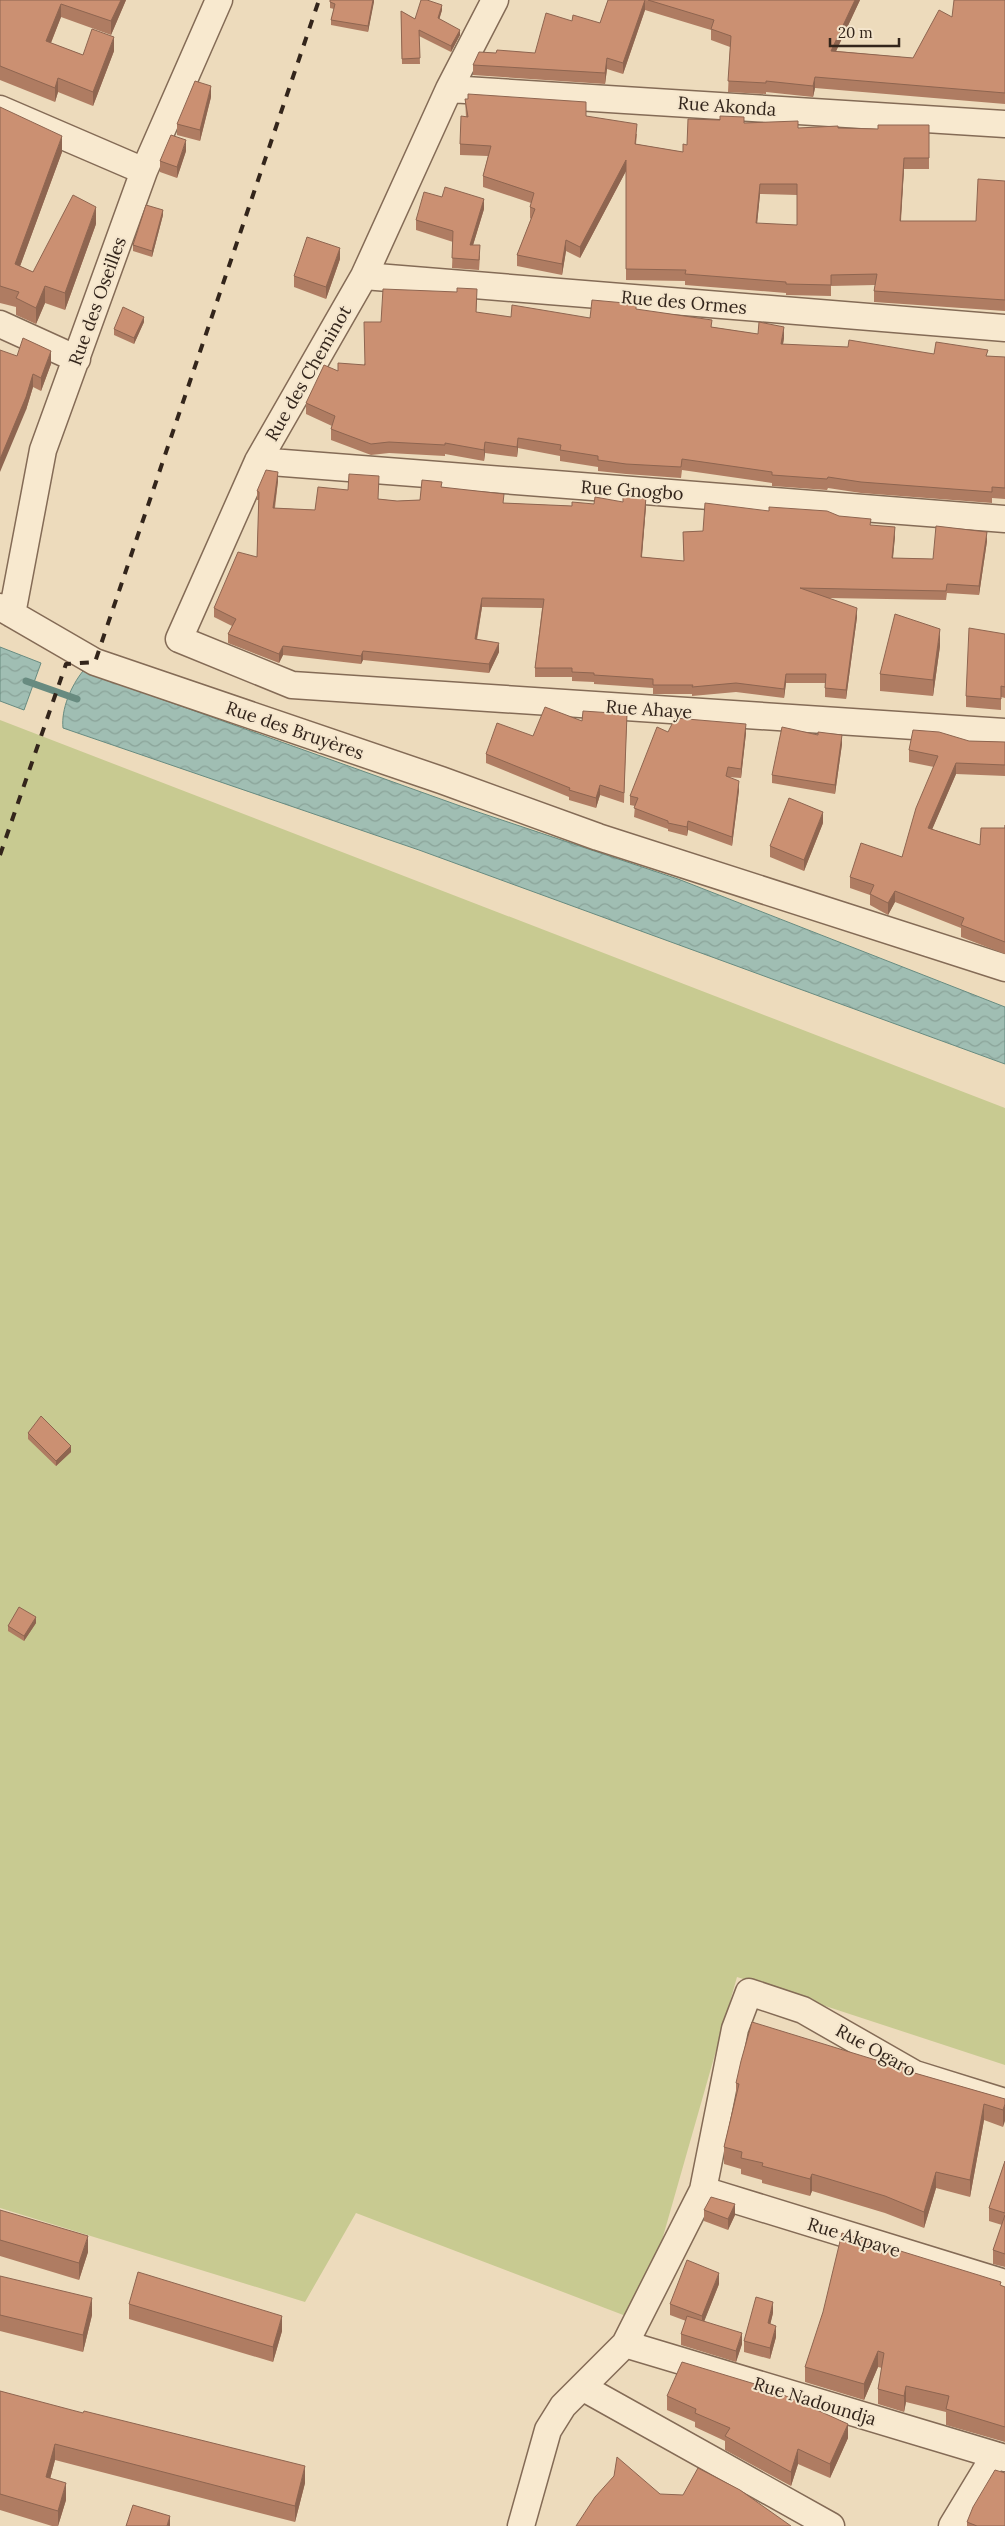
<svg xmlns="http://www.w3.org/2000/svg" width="1005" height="2526" font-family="Lora,serif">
<defs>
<pattern id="water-waves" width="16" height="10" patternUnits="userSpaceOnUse" patternTransform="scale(1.25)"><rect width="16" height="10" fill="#a0beb3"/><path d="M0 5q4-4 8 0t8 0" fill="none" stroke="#8aa399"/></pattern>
</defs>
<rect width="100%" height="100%" fill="#eddbbc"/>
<path fill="#c8ca91" d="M0 720 1005 1108V2065L737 1977 639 2321 356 2213 305 2302 0 2208Z"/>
<path fill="url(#water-waves)" stroke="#688b80" d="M0 647 41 663 24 710 0 701Z
M83 671 463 807 678 879 1005 1007V1064L419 850 63 728C61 709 71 686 83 671Z"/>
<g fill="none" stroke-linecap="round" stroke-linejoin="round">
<path stroke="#688b80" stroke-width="7" d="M26 681 77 699"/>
<g stroke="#846b56" stroke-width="29">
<path id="street" d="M495 0 449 89 364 276 258 461 179 639 292 685 1005 732
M449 89 1005 124
M0 109 144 171
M364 276 1005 328
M0 324 77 359
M258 461 1005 519
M0 607 95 662 441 780 598 837 1005 968
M12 614 43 450 144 171 219 0
M703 2190 1005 2283
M625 2344 1005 2458
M582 2387 831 2526
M521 2526 548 2430 563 2406 625 2344 703 2190 735 2029 749 1992 803 2010 915 2074 1005 2102
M952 2526 995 2455"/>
</g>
<use href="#street" stroke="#f8e9cf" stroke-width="26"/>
<path stroke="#33251b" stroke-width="4" stroke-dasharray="9 9" stroke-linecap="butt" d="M0 855 66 664 95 662 319 0"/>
</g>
<path fill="#af7c62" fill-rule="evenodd" d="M0 0H126L111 35 61 17 51 43 83 55 114 51 93 106 58 92 55 102 0 80Z
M374 0 368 32 331 25V20L334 9 330 8V2Z
M608 0H860L836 51 913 58 952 17 1005 0V104L815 88 813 97 766 92V94L728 92 730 47 711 40V30L645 10 623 74 607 69 605 84 473 75V65L535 53 572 21 600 23Z
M442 10 439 19 460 35 451 52 419 36 420 64H402L401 11 415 19Z
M211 97 200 141 177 135V124Z
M465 99 586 116 637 134 636 144 683 152 687 145 744 123 798 128 878 129 929 125V169H904L901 221H976L1005 181V311L874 302V291L875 285 831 286V296L786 295V293L685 285V281L626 280V171L580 258 566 251 562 275 517 266V255L531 219 530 218V207L531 203 483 187V176L488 156 460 155V144L466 117ZM760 194 797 195V225L757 224Z
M0 107 62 152 20 266 33 272 96 224 65 310 45 303 36 324 16 315V307L0 303Z
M186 151 177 178 160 172V161Z
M484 209 473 245 480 256 479 270 452 268 453 242 416 230V220Z
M163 215 152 257 133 251V245Z
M340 259 326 299 294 287V276Z
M477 300 476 313 511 317 590 318 636 309 712 327 784 338 783 344 934 354 1005 357V499L992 498V503L861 493 828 488 827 490 772 486V483L682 470 681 478 626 474 598 471V467L560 461V456L518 448 517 457 485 453 484 461 445 454V456L389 453 371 455 331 440V429L332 426 306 414V403L338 371 364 365 381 322Z
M144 322 134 344 114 335V329Z
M17 356 51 364 41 391 33 387 26 410Z
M278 481 275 508 315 510 379 499 397 501 420 500 442 487 504 503 572 506 594 504 646 506 642 557 684 561 683 532 703 531 769 511 839 516 871 525 895 536 893 558 933 559 987 541 979 595 947 593 946 600 828 598 857 617 846 699 825 697V683H786L784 698 736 692 692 696V694H653V688L594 684V682L572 681V677H535V668L542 608 482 607 477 640 499 652 489 673 363 660 361 664 283 655 279 663 228 643V634L232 626 214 617V608L257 557 259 500H257V491Z
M1005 634V698L1001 697V710L966 707V696Z
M940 646 933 696 880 691V674Z
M627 714 624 803 600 795 596 808 569 800V797L486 763V754L533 736 582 721Z
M668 732 746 733 741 778 728 777 739 790 732 846 688 830 687 836 668 831V829L634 817 635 806 630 805V796Z
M818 735 842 744 835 794 772 783V775Z
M969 741 1005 742V776L956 774 932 829 980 845 1005 828V825V954L961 937V928L895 902 888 915 870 905V895L850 888V877L902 857 934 767 909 762V750Z
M823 823 804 871 770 857V846Z
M28 1433 71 1452 56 1466 28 1439Z
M36 1623 24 1641 8 1631V1626Z
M911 2072 1005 2099 1003 2127 984 2120 970 2197 936 2188 924 2228 885 2213 812 2191 810 2196 762 2183V2180L741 2174V2169L724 2164V2147L736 2095V2083Z
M1005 2161V2267L993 2264V2250L1002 2225 989 2221V2208Z
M0 2210 88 2252 79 2280 0 2256Z
M704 2210 735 2215 728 2230 704 2221Z
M0 2276 92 2315 83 2352 0 2331Z
M719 2284 704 2321 742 2344 736 2362 681 2345V2334L686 2321 670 2315V2304Z
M1001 2286 1005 2287V2442L946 2425V2412L906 2402 904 2412 878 2404V2389L882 2368 878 2367 864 2400 805 2382V2367Z
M129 2304 282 2331 273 2362 129 2319Z
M773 2313 770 2324 776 2337 770 2359 744 2352V2341Z
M0 2391 305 2483 295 2522 55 2460 50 2479 66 2500 58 2526H52L0 2510Z
M667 2396 848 2438 830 2478 798 2464 791 2486 725 2450V2441L695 2427V2422L667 2410Z
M967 2522 1005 2526H967Z"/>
<path fill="#8e6550" d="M121 0H126L111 35V21Z
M373 0H374V2L368 32V26Z
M645 0V10L623 74V63Z
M855 0H860L831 62V51Z
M61 4V17L46 55V41Z
M442 5V10L438 24V18Z
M460 30V35L451 52V46Z
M114 37V51L93 106V92Z
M607 58V69L605 84V73Z
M815 77V88L813 97V86Z
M58 78V92L55 102V88Z
M211 86V97L200 141V130Z
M62 136V152L15 280V264Z
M186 140V151L177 178V167Z
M904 158V169L900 231V221Z
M626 160V171L580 258V247Z
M760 184V194L756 234V223Z
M484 199V209L470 255V245Z
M96 207V224L65 310V293Z
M163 210V215L152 257V251Z
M566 240V251L562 275V264Z
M340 248V259L326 299V287Z
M45 286V303L36 324V308Z
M144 317V322L134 344V338Z
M784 327V338L781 355V344Z
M51 351V364L41 391V378Z
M33 374V387L26 410 0 472V459Z
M518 438V448L517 457V447Z
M485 442V453L484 461V450Z
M278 472V481L273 517V508Z
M646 497V506L641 566V557Z
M895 527V536L892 567V558Z
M987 532V541L979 595V586Z
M482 598V607L475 648V639Z
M857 608V617L846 699V690Z
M940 629V646L933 696V680Z
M499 643V652L489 673V664Z
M283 646V655L279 663V654Z
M363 651V660L361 664V656Z
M786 674V683L784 698V689Z
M746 724V733L741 778V769Z
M842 735V744L835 794V785Z
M956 763V774L928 839V828Z
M739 781V790L732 846V837Z
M600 785V795L596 808V798Z
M823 812V823L804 871V860Z
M688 821V830L687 836V827Z
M895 891V902L888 915V903Z
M71 1446V1452L56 1466V1461Z
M36 1617V1623L24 1641V1636Z
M984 2104V2120L970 2197V2180Z
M1005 2104V2121L1003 2127V2110Z
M936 2172V2188L924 2228V2212Z
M812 2174V2191L810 2196V2179Z
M735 2204V2215L728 2230V2219Z
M88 2236V2252L79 2280V2263Z
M719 2273V2284L702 2327V2316Z
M92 2298V2315L83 2352V2335Z
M773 2302V2313L768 2334V2323Z
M282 2316V2331L273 2362V2347Z
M776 2326V2337L770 2359V2348Z
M742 2333V2344L736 2362V2351Z
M878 2351V2367L864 2400V2384Z
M906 2386V2402L904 2412V2396Z
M848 2424V2438L830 2478V2464Z
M55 2444V2460L46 2494V2477Z
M798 2449V2464L791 2486V2472Z
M305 2466V2483L295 2522V2506Z
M66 2483V2500L58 2526V2511Z
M170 2516V2526H167Z"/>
<path fill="#cb9072" stroke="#8e6550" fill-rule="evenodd" d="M0 0H121L111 21 61 4 46 41 83 55 92 29 114 37 93 92 58 78 55 88 0 66Z
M330 0H373L368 26 331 20 335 4 330 2Z
M421 0H427L442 5 438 18 460 30 451 46 419 30 420 58 402 59 401 11 415 19Z
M608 0H645L623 63 607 58 605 73 473 65 479 52 496 53 497 50 535 53 546 13 572 21 573 15 600 23Z
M648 0H855L831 51 913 58 939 10 952 17 954 0H1005V93L815 77 813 86 766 81V83L728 81 731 36 711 29 714 20Z
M195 81 211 86 200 130 177 124Z
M468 94 586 102V116L637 124 635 144 683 152V144L687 145 688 119 720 120V116L744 117V123L798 121V128L838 126V128L878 129V125H929V158H904L900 221H976L978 179 1005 181V300L874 291 877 274 831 275V285L786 284V282L685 274 686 270 626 269V160L580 247 566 240 562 264 517 255 535 209 530 207 534 193 483 176 491 146 460 144 461 116 468 117 465 99H468ZM760 184H797V225L756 223Z
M0 107 62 136 15 264 33 272 73 195 96 207 65 293 45 286 36 308 16 298 19 292 0 286Z
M171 135 186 140 177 167 160 161Z
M445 187 484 199 470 245H480L479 260 452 258 453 231 416 220 424 192 442 197Z
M146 205 163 210 152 251 133 245Z
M307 237 340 248 326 287 294 276Z
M457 288 477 289 476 312 511 317 512 305 590 318 592 300 636 304V309L712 320 711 327 758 334 759 322 784 327 781 344 848 347 849 340 934 354 936 342 988 350 986 356 1005 357V488L992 487V492L861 482 828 477 827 479 772 475V472L682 459 681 467 626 464 598 460V456L560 450 561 445 518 438 517 447 485 442 484 450 445 443V445L389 442 371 444 331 429 335 416 306 403 324 365 338 371V363L365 365 364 322H381L383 289 457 292Z
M123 307 144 317 134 338 114 329Z
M23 338 51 351 41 378 33 374 26 397 0 459V350L17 356Z
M266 470 278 472 273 508 315 510 318 487 348 490 349 474 379 476 378 499 397 501 420 500 422 480 442 482 441 487 504 494 503 503 572 506V502L594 504 595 497 623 502V495L646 497 641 557 684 561 683 532 703 531 705 503 769 511V507L827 511 839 516 871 519 870 525 895 527 892 558 933 559 936 526 987 532 979 586 947 584 946 591 800 588 857 608 846 690 825 688 826 674H786L784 689 736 683 692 687 693 685H653V679L594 675V673L572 672V668H535L544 599 482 598 475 639 499 643 489 664 363 651 361 656 283 646 279 654 228 634 236 619 214 608 238 552 257 557 259 492 257 491Z
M895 614 940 629 933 680 880 674Z
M969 628 1005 634V687L1001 686V699L966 696Z
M545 707 582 721 583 711 627 714 624 793 600 785 596 798 569 790 570 788 486 754 497 723 533 736Z
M675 718 746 724 741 769 728 767 726 776 739 781 732 837 688 821 687 827 668 823V821L634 808 638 798 630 796 657 727 668 732Z
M782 727 818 735V732L842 735 835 785 772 775Z
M913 730 939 732 969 741 1005 742V765L956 763 928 828 980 845 981 828H1005V825V942L961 925 964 918 895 891 888 903 870 894 874 885 850 877 861 843 902 857 916 808 938 756 909 750Z
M789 798 823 812 804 860 770 846Z
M41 1416 71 1446 56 1461 28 1433Z
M19 1607 36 1617 24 1636 8 1626Z
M752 2022 892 2065 893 2062 911 2072 1005 2099V2104L1003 2110 984 2104 970 2180 936 2172 924 2212 885 2196 812 2174 810 2179 762 2166 763 2163 741 2158 742 2152 724 2147 739 2084 736 2083 741 2061Z
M1005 2161V2213L989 2208Z
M711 2197 735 2204 728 2219 704 2210Z
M0 2210 88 2236 79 2263 0 2240Z
M1005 2215V2254L993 2250Z
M842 2233 1001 2282 1000 2285 1005 2287V2427L946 2409 949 2396 906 2386 904 2396 878 2389 884 2353 878 2351 864 2384 805 2367 823 2312Z
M687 2260 719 2273 702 2316 670 2304Z
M138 2272 282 2316 273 2347 129 2304Z
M0 2276 92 2298 83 2335 0 2315Z
M756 2297 773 2302 768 2323 776 2326 770 2348 744 2341Z
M687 2316 742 2333 736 2351 681 2334Z
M682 2362 768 2388 848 2424 830 2464 798 2449 791 2472 725 2436 730 2428 695 2413 696 2409 667 2396Z
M0 2391 83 2413 84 2411 305 2466 295 2506 55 2444 46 2477 66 2483 58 2511 0 2494Z
M617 2457 660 2494 683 2495 698 2468 740 2490 791 2526H576L595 2497 614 2476Z
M995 2470 1005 2473V2526H977L967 2522 973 2507Z
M133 2505 170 2516 167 2526H126Z"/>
<g text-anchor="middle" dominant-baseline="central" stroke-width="4" stroke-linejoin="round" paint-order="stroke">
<g font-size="18" fill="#33251b" stroke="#f4e5cc">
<text transform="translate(727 106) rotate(4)">Rue Akonda</text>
<text transform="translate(97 301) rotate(-70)">Rue des Oseilles</text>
<text transform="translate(684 302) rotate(5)">Rue des Ormes</text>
<text transform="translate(308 373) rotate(-60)">Rue des Cheminot</text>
<text transform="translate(632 490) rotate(4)">Rue Gnogbo</text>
<text transform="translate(649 709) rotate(4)">Rue Ahaye</text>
<text transform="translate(295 730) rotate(19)">Rue des Bruyères</text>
<text transform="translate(876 2050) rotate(29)">Rue Ogaro</text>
<text transform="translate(854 2237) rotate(17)">Rue Akpave</text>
<text transform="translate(815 2401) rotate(17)">Rue Nadoundja</text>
</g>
</g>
<path d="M830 38v8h69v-8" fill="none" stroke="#33251b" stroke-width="2.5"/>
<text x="838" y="38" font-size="15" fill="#33251b" stroke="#f4e5cc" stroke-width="4" paint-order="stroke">20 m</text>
</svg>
